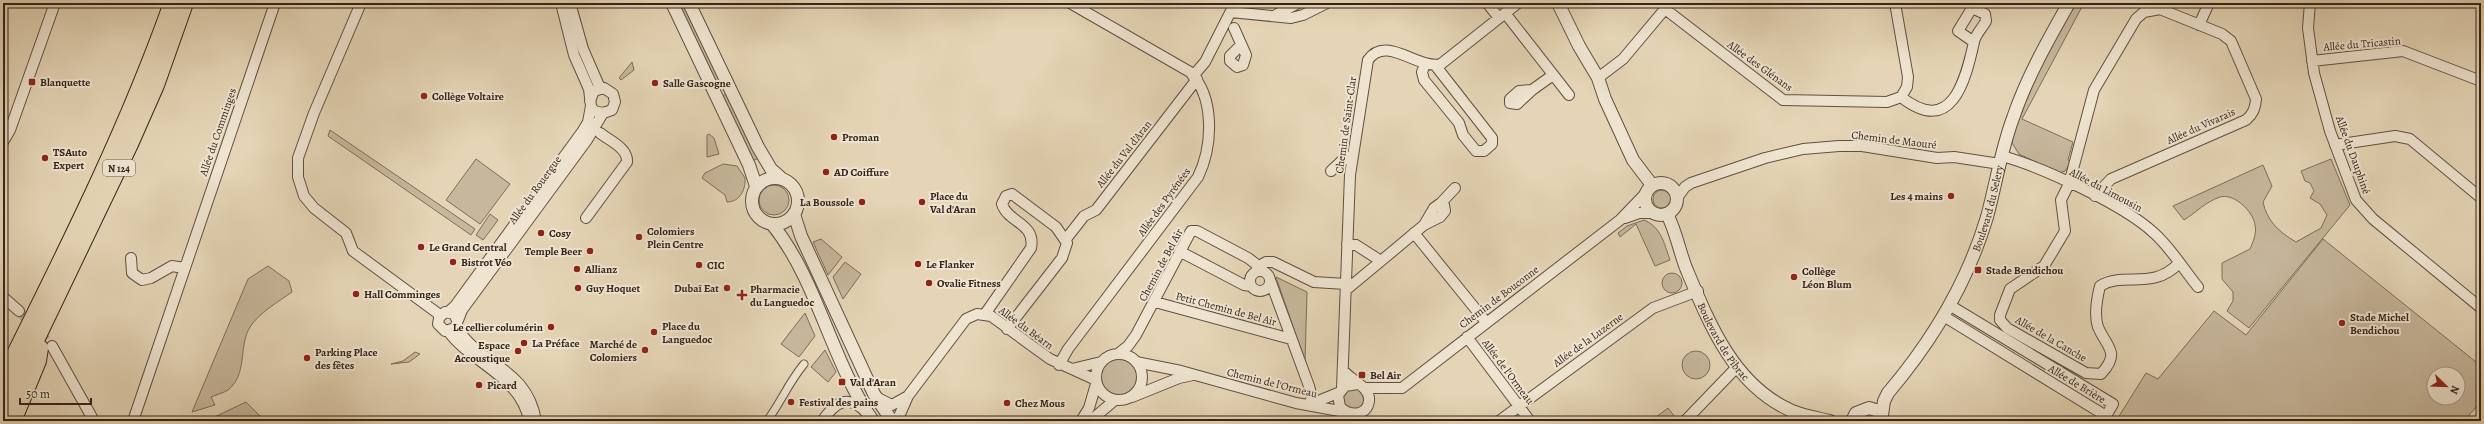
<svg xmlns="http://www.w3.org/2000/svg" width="2484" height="424" font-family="Alegreya,serif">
<rect width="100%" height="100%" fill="#e5d5b6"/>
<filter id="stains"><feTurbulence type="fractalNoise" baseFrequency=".005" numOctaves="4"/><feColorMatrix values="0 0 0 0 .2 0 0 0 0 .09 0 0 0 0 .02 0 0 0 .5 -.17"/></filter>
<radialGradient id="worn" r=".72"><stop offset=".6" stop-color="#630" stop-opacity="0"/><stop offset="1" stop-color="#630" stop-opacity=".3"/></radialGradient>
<path fill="#c7b79c" stroke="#7e6d5c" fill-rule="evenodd" d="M677 3H684L723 86 718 88Z
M2074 3H2084L2022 119 2073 142 2068 160 2071 162 2065 171 2059 173 2019 154 2012 143C2019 93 2051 46 2074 3Z
M632 62 634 70 621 80 619 78Z
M727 94 759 158 752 161 722 96Z
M330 130 475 229 471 235 328 136Z
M709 134 714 138 719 154 707 157V135Z
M476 159 510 184 480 224 446 200Z
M2331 159 2350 205 2249 328 2227 311 2233 301V292L2222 279V263L2250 249C2253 242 2257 233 2255 225 2253 211 2234 193 2220 197 2205 202 2197 212 2184 220L2173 206 2263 165 2272 186 2263 202C2267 221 2279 232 2296 242L2321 228 2327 215 2320 204 2310 198 2314 191 2310 183 2305 181 2301 171Z
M723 164 737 166 745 178C746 189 740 202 727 202L725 195 702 178 705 173Z
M759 200a15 15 0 1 1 30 0a15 15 0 1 1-30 0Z
M1653 199a9 9 0 1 1 18 0a9 9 0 1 1-18 0Z
M490 214 498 220 483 240 476 235Z
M1644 220C1661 227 1664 243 1670 260L1655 266 1636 224 1620 237 1618 233 1627 226Z
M821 239 842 257 828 275 813 242Z
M2323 239 2481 366V401L2464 421H2116L2146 373 2158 379 2214 311 2246 335ZM2434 374H2458V398H2434Z
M845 262 861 274 843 299 833 277Z
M268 266 289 281 292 292C278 302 259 313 250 327 238 347 248 374 228 390 223 393 216 395 211 397L215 405 192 412 248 279Z
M1662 283a10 10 0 1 1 20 0a10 10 0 1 1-20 0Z
M1276 277 1307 292 1305 361Z
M805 313 815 336 799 357 781 344Z
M825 350 836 372 828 382 811 367Z
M1682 365a14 14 0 1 1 28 0a14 14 0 1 1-28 0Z
M415 352 420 354 409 362 391 364 403 361Z
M1100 378a19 19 0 1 1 38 0a19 19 0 1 1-38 0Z
M1343 399a11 11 0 1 1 22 0a11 11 0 1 1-22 0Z
M246 402 265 421H206Z
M1668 408 1675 417 1673 421H1651Z"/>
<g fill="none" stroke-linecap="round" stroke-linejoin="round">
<path stroke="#c2b197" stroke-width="10" stroke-dasharray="10 5" stroke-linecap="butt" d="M19 311 52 346"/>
<g stroke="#605042" stroke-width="9">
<path id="pedestrian" d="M767 421C781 402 789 382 804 364"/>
</g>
<g stroke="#605042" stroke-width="12">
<path id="minor" d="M361 3 314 113 298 158V177L304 196 314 208 346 233 353 251 440 315
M561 3 574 55 589 89 591 106 594 111 603 113 612 110 615 102 613 94 604 88 594 91 590 101
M570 3 583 49 600 88
M1487 3 1499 18
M2310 3 2308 28 2314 73 2330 131 2356 200 2373 219 2481 308
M1665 9 1783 100 1887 102 1901 97 1907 87 1908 77 1895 3
M1231 12 1291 18 1303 15 1327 3
M1505 13 1569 95
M1274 16 1298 3
M2199 25 2209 3
M1234 28 1246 55 1243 65 1237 67 1230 61V56L1241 45
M2312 61 2403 51 2481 81
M1425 64 1422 72 1424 80 1459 123 1463 135 1476 151H1484L1492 144V138L1435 65
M1193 76 1205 62 1235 3
M1598 78 1623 59 1670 3
M1532 90 1517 104 1510 103V99L1519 91 1532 90 1553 75
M1901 97C1951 136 1965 83 1974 42 1975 35 1983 27 1986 21L1985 14 1972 8 1958 31 1974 42
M3 142 10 130 55 3
M2335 145 2395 136 2410 139 2481 198
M2002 156C2042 167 2124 205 2154 233 2171 248 2184 270 2198 287
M1331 171 1346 157H1352
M2095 196 2111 179 2246 120C2253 114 2255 109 2256 99L2231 41 2222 34 2160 9 2144 12 2136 19 2094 90 2069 184 2061 200 2065 231 2044 266 2010 289 2000 315V320L2007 328 2086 373 2101 374C2121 352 2107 348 2098 327 2094 315 2097 298 2100 286 2124 271 2153 291 2179 263
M1677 198 1685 187 1691 183 1765 158 1803 149 1839 146H1862L1937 158 1954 157 2000 164
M1441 203 1455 188
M586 218 627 162C628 148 610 141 600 133
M1625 218 1639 213H1653
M1414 233 1486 322
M1066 239 1084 216 1096 210 1197 79
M1181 252 1244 285 1251 286
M131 258 132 273 142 280 151 278 172 266 184 268
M1381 261 1424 225 1440 217 1445 211 1444 205 1441 203 1434 208 1424 225
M1257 267 1266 262H1273L1314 282 1346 284
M1250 281a10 10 0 1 1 20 0a10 10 0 1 1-20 0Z
M1270 280 1309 386 1312 397 1309 405
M1346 290 1381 261 1356 245 1347 244
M3 297 19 311
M1155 302 1291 339
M448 312 455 306 582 132 588 122 591 106
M985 314 1031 248C1036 223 1008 223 1002 204L1006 196 1012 194 1056 227 1067 243 1062 258 1007 329
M1945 317 2106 416 2113 404 1951 306
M457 320 454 314 445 312 439 318 438 324 445 331 455 328 462 310 587 140 603 113
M456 326C479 366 527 366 536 421
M448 331C472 364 522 377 529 421
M1467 337 1530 421
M52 346 94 421
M1096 377a23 23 0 1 1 46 0a23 23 0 1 1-46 0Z
M1118 354 1128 346 1136 335 1191 231H1197L1248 258 1256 264 1259 271
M1136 362 1181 371 1296 403 1345 412
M1059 365 1068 349 1198 177C1213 146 1215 97 1190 72L1070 3
M1072 369 1101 362
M1343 370C1350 380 1371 387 1369 401 1367 417 1349 416 1340 407L1338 395 1345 386 1358 384
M1342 388 1350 175 1368 60C1386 34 1418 70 1441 64L1518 3
M1365 388H1402L1620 220 1646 193
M908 396 966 319 977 314 991 316 1050 359 1096 380
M1132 397 1179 378 1193 375
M878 398 892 405 908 396 897 421
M1311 404 1340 392
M133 421 275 3
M822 421C835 403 847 393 866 412
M1081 421 1089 408 1096 384
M1090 421 1115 400
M1499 421 1653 308 1698 291
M1685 421 1736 368"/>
</g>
<g stroke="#605042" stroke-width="14">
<g id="tertiary">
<path d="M672 3 749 165 756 186"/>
<path d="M689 3 758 147 771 169 780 177"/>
<path d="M1558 3 1579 46 1598 78 1605 99 1633 160 1652 185"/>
<circle cx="775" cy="201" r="23"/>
<circle cx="1661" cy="199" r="16"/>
<path d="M794 214 801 236 874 394 892 421"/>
<path id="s1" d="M1667 214C1676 231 1679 250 1686 268 1709 323 1733 385 1792 411 1804 416 1817 418 1830 421"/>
<path d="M772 224C818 281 831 361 873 421"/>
<path id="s2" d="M1882 415 1884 401 1888 393C1933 340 1967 284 1987 217 1996 184 2001 150 2013 118 2027 77 2048 40 2069 3"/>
<path d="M1852 421 1856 413 1869 408 1879 411 1884 421"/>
</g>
</g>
<g stroke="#34231b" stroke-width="18">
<path id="trunk" d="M3 378C64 255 126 133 172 3
M3 409 130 144 156 85 185 3
M13 421 38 361 40 348"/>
</g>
<use href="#pedestrian" stroke="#eee4d0" stroke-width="7"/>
<use href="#minor" stroke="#eee4d0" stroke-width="10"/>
<use href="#tertiary" stroke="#eee4d0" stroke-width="12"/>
<use href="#trunk" stroke="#e5d5b6" stroke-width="16"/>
</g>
<g fill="#8f2418" stroke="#eee4d0" stroke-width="1.5">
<rect x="28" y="78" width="8" height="8" rx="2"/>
<circle cx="655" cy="83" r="4"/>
<circle cx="424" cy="96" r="4"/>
<circle cx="834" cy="137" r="4"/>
<circle cx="45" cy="158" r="4"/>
<circle cx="826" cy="172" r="4"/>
<circle cx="1951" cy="196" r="4"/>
<circle cx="862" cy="202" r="4"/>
<circle cx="922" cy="202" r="4"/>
<circle cx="541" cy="233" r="4"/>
<circle cx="639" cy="237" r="4"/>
<circle cx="421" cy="247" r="4"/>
<circle cx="590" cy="251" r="4"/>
<circle cx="453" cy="262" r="4"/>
<circle cx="918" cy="264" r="4"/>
<circle cx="699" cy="265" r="4"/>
<circle cx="577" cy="269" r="4"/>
<rect x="1974" y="266" width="8" height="8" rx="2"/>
<circle cx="1794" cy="277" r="4"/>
<circle cx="929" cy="283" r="4"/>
<circle cx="578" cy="288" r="4"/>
<circle cx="727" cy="288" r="4"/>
<circle cx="356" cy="294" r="4"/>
<path d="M740 289h4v4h4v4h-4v4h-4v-4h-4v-4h4z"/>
<circle cx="2342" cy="323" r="4"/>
<circle cx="551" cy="327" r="4"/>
<circle cx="654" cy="332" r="4"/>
<circle cx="524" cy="343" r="4"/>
<circle cx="645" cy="350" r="4"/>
<circle cx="518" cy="351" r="4"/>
<circle cx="307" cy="358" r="4"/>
<rect x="1358" y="371" width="8" height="8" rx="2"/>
<rect x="838" y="378" width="8" height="8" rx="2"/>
<circle cx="479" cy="385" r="4"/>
<circle cx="791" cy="402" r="4"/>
<circle cx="1007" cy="403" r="4"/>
</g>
<g text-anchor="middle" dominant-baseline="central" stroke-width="4" stroke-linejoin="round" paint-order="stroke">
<rect fill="#eee4d0" stroke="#6c5d51" stroke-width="1" x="103" y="160" width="32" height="16" rx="3"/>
<g font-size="10" font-weight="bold" fill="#34231b">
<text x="119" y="168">N 124</text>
</g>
<g font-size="11" fill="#34231b" stroke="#eee4d0">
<text transform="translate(2362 44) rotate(-5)">Allée du Tricastin</text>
<text transform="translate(1760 66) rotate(36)">Allée des Glénans</text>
<text transform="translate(1346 125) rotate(-82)">Chemin de Saint-Clar</text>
<text transform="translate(2201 126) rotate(-24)">Allée du Vivarais</text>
<text transform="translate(218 132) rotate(-71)">Allée du Comminges</text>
<text transform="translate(1894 140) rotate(7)">Chemin de Maouré</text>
<text transform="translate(1124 154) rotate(-52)">Allée du Val d'Aran</text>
<text transform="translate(2353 155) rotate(70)">Allée du Dauphiné</text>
<text transform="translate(535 190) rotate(-54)">Allée du Rouergue</text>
<text transform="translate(2106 190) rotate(28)">Allée du Limousin</text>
<text transform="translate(1164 202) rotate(-54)">Allée des Pyrénées</text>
<text stroke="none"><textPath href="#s2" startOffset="235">Boulevard du Selery</textPath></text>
<text transform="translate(1161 265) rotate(-62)">Chemin de Bel Air</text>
<text transform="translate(1499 297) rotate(-37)">Chemin de Bouconne</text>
<text transform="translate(1226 309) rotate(15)">Petit Chemin de Bel Air</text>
<text transform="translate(1026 328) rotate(36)">Allée du Béarn</text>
<text transform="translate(2051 339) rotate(30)">Allée de la Canche</text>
<text transform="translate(1588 340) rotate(-36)">Allée de la Luzerne</text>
<text stroke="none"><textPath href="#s1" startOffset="140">Boulevard de Pibrac</textPath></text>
<text transform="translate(1508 372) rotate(53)">Allée de l'Ormeau</text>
<text transform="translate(1272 383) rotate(14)">Chemin de l'Ormeau</text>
<text transform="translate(2077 384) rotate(31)">Allée de Brière</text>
</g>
<g font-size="11" font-weight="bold" fill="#34231b" stroke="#eee4d0" text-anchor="start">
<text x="40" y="82">Blanquette</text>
<text x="663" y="83">Salle Gascogne</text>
<text x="432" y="96">Collège Voltaire</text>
<text x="842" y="137">Proman</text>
<text x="53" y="152">TSAuto<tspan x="53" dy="13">Expert</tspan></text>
<text x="834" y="172">AD Coiffure</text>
<text x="930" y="196">Place du<tspan x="930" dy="13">Val d'Aran</tspan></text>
<text x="1943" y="196" text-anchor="end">Les 4 mains</text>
<text x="854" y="202" text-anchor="end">La Boussole</text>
<text x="647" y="231">Colomiers<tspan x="647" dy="13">Plein Centre</tspan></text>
<text x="549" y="233">Cosy</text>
<text x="429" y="247">Le Grand Central</text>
<text x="582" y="251" text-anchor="end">Temple Beer</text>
<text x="461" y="262">Bistrot Véo</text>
<text x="926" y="264">Le Flanker</text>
<text x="707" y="265">CIC</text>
<text x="585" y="269">Allianz</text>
<text x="1986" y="270">Stade Bendichou</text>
<text x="1802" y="271">Collège<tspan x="1802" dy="13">Léon Blum</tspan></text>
<text x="937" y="283">Ovalie Fitness</text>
<text x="586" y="288">Guy Hoquet</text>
<text x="719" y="288" text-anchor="end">Dubaï Eat</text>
<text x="750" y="289">Pharmacie<tspan x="750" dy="13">du Languedoc</tspan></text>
<text x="364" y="294">Hall Comminges</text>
<text x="2350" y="317">Stade Michel<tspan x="2350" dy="13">Bendichou</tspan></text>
<text x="662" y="326">Place du<tspan x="662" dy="13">Languedoc</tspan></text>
<text x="543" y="327" text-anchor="end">Le cellier columérin</text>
<text x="532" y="343">La Préface</text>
<text x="637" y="344" text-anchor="end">Marché de<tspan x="637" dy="13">Colomiers</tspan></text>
<text x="510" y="345" text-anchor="end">Espace<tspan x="510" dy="13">Accoustique</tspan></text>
<text x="315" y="352">Parking Place<tspan x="315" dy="13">des fêtes</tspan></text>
<text x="1370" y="375">Bel Air</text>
<text x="850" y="382">Val d'Aran</text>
<text x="487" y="385">Picard</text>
<text x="799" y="402">Festival des pains</text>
<text x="1015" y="403">Chez Mous</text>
</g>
</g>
<rect width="2484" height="424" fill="none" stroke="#e5d5b6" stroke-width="16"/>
<rect x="4" y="4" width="2476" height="416" fill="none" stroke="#34231b" stroke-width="2"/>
<rect x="8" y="8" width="2468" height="408" fill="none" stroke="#34231b"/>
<g transform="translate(2446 386) rotate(113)"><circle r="19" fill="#eee4d0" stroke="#a49788"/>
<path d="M0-3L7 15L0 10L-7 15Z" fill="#8f2418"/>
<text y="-6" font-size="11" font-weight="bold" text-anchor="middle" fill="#34231b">N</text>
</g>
<path d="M20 398v6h71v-6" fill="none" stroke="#34231b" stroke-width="2"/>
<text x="26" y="398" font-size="12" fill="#34231b" stroke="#eee4d0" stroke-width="3" paint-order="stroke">50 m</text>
<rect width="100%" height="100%" filter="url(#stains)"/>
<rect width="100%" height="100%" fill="url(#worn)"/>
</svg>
